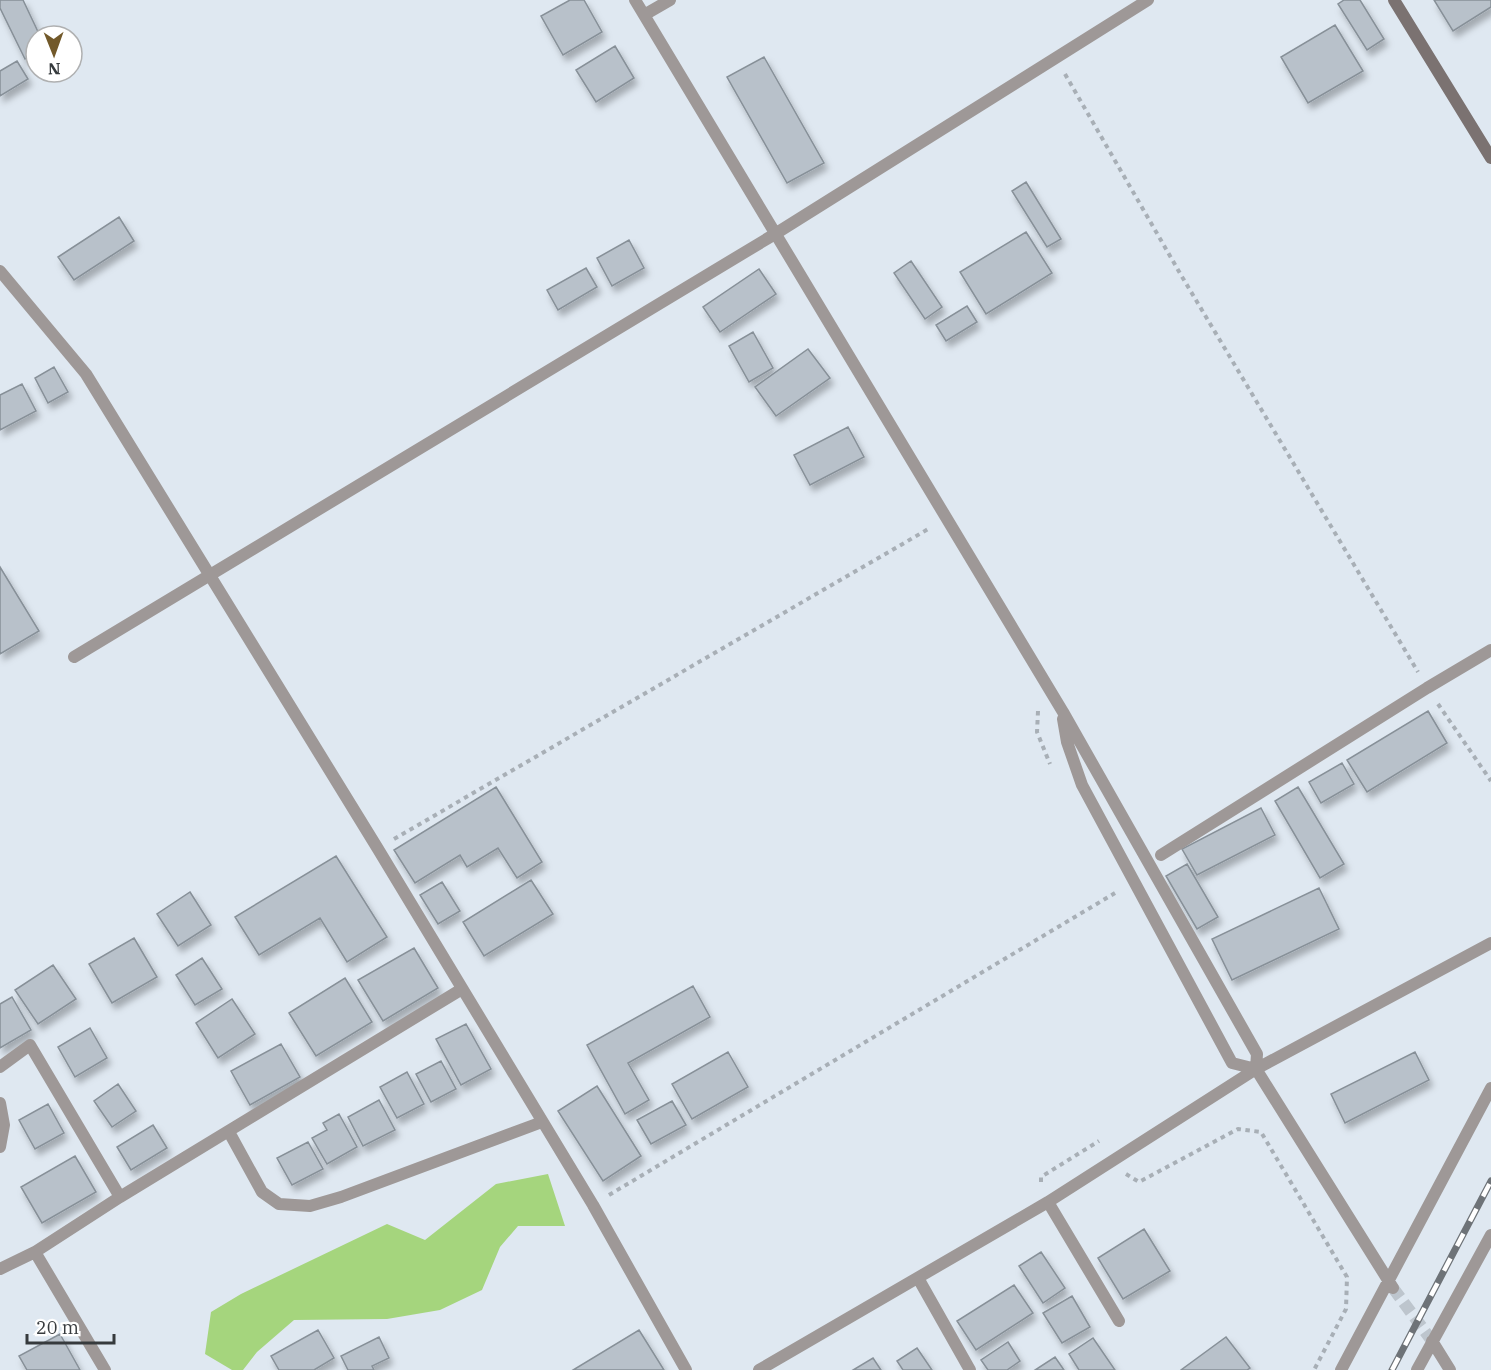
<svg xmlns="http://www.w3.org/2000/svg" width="1491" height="1370" font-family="'IBM Plex Serif',serif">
<defs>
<filter id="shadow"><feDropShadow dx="3.5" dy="6" stdDeviation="3" flood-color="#0004"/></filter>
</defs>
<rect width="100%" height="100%" fill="#dfe8f1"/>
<path fill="#a5d57d" d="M548 1174 565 1226H518L500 1247 482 1290 440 1310 387 1319 294 1320 257 1352 243 1370H232L205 1354 211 1312 241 1294 387 1224 425 1240 496 1184Z"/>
<path fill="#b8c1ca" stroke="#879098" stroke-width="1.5" filter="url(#shadow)" d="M0 0H23L40 36H36V53L25 59 0 8Z
M570 0H584L602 32 563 55 541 16Z
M1344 0H1360L1384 39 1367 50 1338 4Z
M1434 0H1491V7L1453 31Z
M1335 25 1363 71 1308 103 1281 57Z
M615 46 634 78 596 102 576 70Z
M764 57 824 163 787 183 727 77Z
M17 61 28 79 0 96V71Z
M1026 182 1061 239 1047 247 1012 191Z
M119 217 134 241 74 280 58 257Z
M1026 232 1052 273 986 314 960 272Z
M629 240 644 268 612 286 597 258Z
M911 261 942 307 925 319 894 273Z
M586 268 597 287 558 310 547 290Z
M759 269 776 294 720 332 703 307Z
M967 306 977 322 946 341 936 325Z
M753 332 773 368 749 382 729 346Z
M808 349 830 378 776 416 755 387Z
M54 367 68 392 48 403 35 378Z
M22 384 36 411 0 430V395Z
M848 427 864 457 810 485 794 455Z
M0 567 39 631 0 654Z
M1428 711 1447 743 1367 792 1347 760Z
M1342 763 1354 784 1321 803 1309 782Z
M496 787 542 862 517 878 498 848 467 867 460 855 415 883 394 850Z
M1298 787 1344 864 1320 878 1275 801Z
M1261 808 1275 835 1197 875 1182 849Z
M336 856 387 937 347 962 320 918 259 955 235 917Z
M1187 864 1218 917 1197 929 1166 876Z
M531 880 553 914 484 956 463 922Z
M442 882 460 911 438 924 420 895Z
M1319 888 1339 929 1232 980 1212 939Z
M190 892 211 925 178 946 157 914Z
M134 938 157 977 112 1003 89 964Z
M414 948 438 988 383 1021 358 980Z
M202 958 222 989 195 1005 176 975Z
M53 965 76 999 38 1024 15 990Z
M345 978 372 1022 316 1056 289 1013Z
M693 986 710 1017 628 1063 649 1100 625 1114 587 1045Z
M12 997 31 1030 0 1048V1004Z
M232 999 255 1034 218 1058 196 1023Z
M466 1024 491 1069 461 1085 436 1039Z
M90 1028 107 1058 75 1077 58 1047Z
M281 1044 300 1077 250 1105 231 1071Z
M728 1052 748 1087 692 1119 672 1084Z
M1415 1052 1429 1080 1345 1123 1331 1094Z
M441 1061 456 1089 431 1102 416 1074Z
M407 1072 424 1104 397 1118 380 1087Z
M118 1084 136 1111 112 1127 94 1101Z
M597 1086 641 1156 603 1181 558 1111Z
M379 1100 395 1130 363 1146 348 1117Z
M672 1101 686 1125 651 1144 637 1120Z
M48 1104 64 1133 35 1149 19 1120Z
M339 1114 357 1147 327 1164 312 1138 327 1130 323 1123Z
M153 1125 167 1148 131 1170 117 1147Z
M308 1142 323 1169 292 1185 277 1158Z
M75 1156 96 1192 42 1223 21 1187Z
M1144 1229 1170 1271 1123 1299 1098 1258Z
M1041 1252 1065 1288 1043 1303 1019 1266Z
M1014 1285 1033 1313 976 1350 957 1321Z
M1072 1296 1090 1327 1062 1343 1043 1313Z
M318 1330 334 1358 314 1370H279L271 1356Z
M639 1330 664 1370H573Z
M60 1334 80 1370H27L19 1356Z
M379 1337 389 1358 372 1366 374 1370H348L341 1356Z
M1226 1337 1250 1368 1247 1370H1181Z
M1093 1338 1115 1370H1079L1069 1354Z
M1008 1342 1020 1361 1007 1370H988L981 1360Z
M917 1348 932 1370H903L897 1361Z
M1055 1357 1064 1370H1035Z
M873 1358 881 1370H853Z"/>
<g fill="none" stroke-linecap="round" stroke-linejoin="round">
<path stroke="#bdc5cd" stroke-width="12" stroke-dasharray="12 6" stroke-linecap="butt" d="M1393 1288 1432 1341"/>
<path stroke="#a8afb6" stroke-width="4" stroke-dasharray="4.5 4.5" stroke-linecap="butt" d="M1065 74 1181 275 1418 672
M1438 704 1491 781
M1038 711 1037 732 1050 764
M394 839 930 528
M1126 1174 1139 1182 1238 1129 1261 1132 1347 1277 1346 1309 1314 1370
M1041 1182V1177L1099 1141
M609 1195 1115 893"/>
<path stroke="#9e9897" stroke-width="12" d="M635 0 1063 712 1257 1054 1256 1069 1393 1288
M644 15 670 0
M0 271 86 374 378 849 593 1205 686 1370
M74 657 775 234 1148 0
M1063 719 1067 742 1082 785 1232 1063 1256 1069
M1161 855 1427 688 1491 650
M0 1067 30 1045 120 1197
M0 1103 4 1125 0 1147
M229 1132 262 1192 279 1204 310 1206 341 1197 542 1122
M1048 1202 1119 1321
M35 1252 105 1370
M0 1269 35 1252 120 1197 462 989
M918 1278 970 1370
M1432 1341 1450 1370
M759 1370 1048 1202 1256 1069 1491 943
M1341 1370 1491 1088
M1417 1370 1491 1235"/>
<path stroke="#7b7271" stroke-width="12" d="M1394 0 1491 158"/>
<g stroke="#6e7378" stroke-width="7">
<path id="rail" d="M1392 1370 1491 1181"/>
</g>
<use href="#rail" stroke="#fff" stroke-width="4.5" stroke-dasharray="14" stroke-linecap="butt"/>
</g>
<g transform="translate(54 54) rotate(179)"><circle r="28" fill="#ffffff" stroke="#afb0b1" stroke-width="1.5"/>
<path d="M0-4.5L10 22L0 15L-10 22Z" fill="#72592a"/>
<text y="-9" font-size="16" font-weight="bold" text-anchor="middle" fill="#363a3d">N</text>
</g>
<path d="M27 1334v9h87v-9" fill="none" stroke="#363a3d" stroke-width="3"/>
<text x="36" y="1334" font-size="18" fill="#363a3d" stroke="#ffffff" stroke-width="4.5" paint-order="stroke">20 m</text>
</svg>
